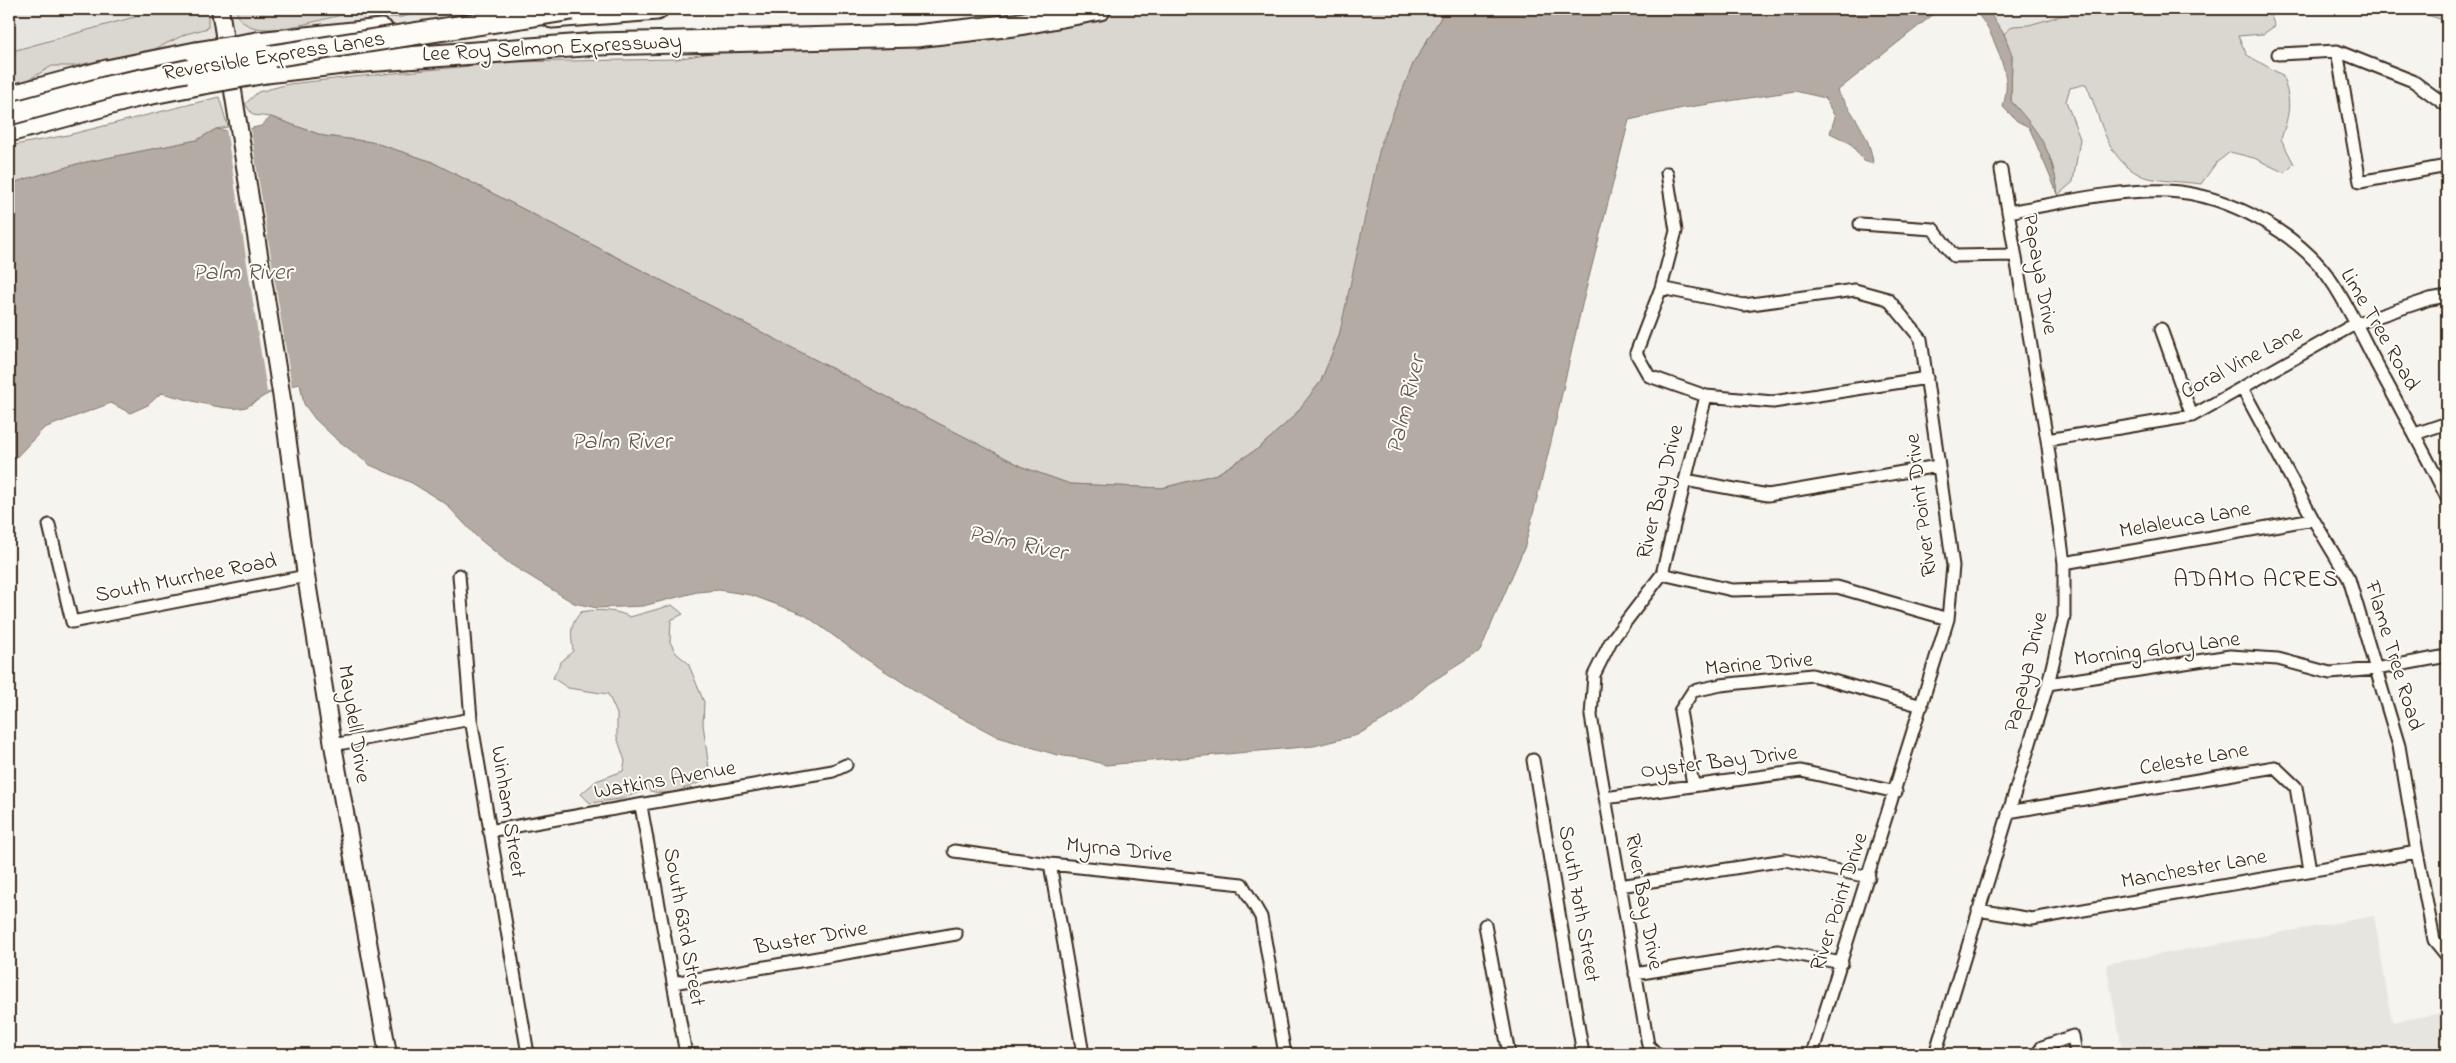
<svg xmlns="http://www.w3.org/2000/svg" width="2456" height="1063" font-family="'Indie Flower',sans-serif">
<rect width="100%" height="100%" fill="#f5f4ee"/>
<filter id="ink" filterUnits="userSpaceOnUse"><feTurbulence type="fractalNoise" baseFrequency=".02" numOctaves="2"/><feDisplacementMap in="SourceGraphic" scale="10" xChannelSelector="R" yChannelSelector="G"/><feConvolveMatrix kernelMatrix="1 2 1 2 8 2 1 2 1" color-interpolation-filters="sRGB"/></filter>
<g filter="url(#ink)">
<path fill="#e7e5df" d="M9 9H217L222 44 9 94Z
M219 9H591L313 31 224 42Z
M1987 9H2202L2120 39 2004 34Z
M2374 916 2392 1022 2447 1012V1054H2123L2106 964Z"/>
<path fill="#dad6d0" stroke="#8a8077" d="M163 9H199L208 16V28L186 34 155 49 74 66H52L28 80 9 86V52Z
M236 9H428C420 11 411 15 402 17 386 19 368 12 352 13 325 16 244 50 236 9Z
M1067 9H1446L1413 64 1339 336 1321 381 1294 416 1259 448 1217 474 1162 488 1070 484 1025 468 430 161 372 142 324 136 271 117 253 115 245 104 258 92 289 84 352 77 513 62 677 59 744 47Z
M2084 9H2268L2275 26 2263 34 2238 36 2247 55 2282 75C2292 102 2290 112 2281 139L2294 164 2285 173 2254 158 2230 152 2216 163 2201 184C2188 182 2150 181 2140 175 2104 157 2101 116 2086 84L2070 88 2066 101 2080 139 2073 182 2058 195C2053 151 2039 133 2011 101L2012 55 2004 34 2013 26 2029 25Z
M2407 9H2447V21Z
M219 97 228 127 216 129 197 140 77 164 9 184V146L68 135Z
M672 605 683 614 671 620 670 642 676 653 688 663 704 702 703 724 709 769 706 780 673 793H659L646 790 621 799 590 803 581 794 596 781 623 771 625 761 617 737V714L608 694 568 688 553 678 561 662 573 651C571 633 569 626 581 612 595 609 618 610 630 617Z"/>
<path fill="#b4aca4" stroke="#84786e" d="M1446 9H1940L1837 91C1852 113 1871 137 1873 164L1864 161 1850 143 1830 133 1835 117 1825 98 1795 91 1683 108 1629 120 1582 305 1551 442 1525 546 1480 651 1428 684 1395 713 1357 735 1314 746 1106 765 1086 759 1057 755 998 737 938 705 860 655 805 615 751 595 719 590 697 592 643 606 597 608 574 603 510 564 478 538 446 504 412 483 370 465 334 437 315 419 304 404 300 384 277 388V391C265 393 257 402 246 407 227 413 181 397 161 393L148 405 130 413 111 403 44 428 9 465V184L77 164 197 140 216 129 236 132 261 126 271 117 324 136 372 142 430 161 1025 468 1070 484 1162 488 1217 474 1259 448 1294 416 1321 381 1339 336 1381 143 1413 64Z
M1970 9H1987L2004 34 2012 55 2011 101C2040 134 2053 150 2058 195L2029 127 2017 121 2003 107C2005 99 2007 88 2006 80 2004 63 1987 15 1970 9Z"/>
<path fill="#f5f4ee" d="M250 126 292 388 267 392 226 128 235 129Z"/>
<g fill="none" stroke-linecap="round" stroke-linejoin="round">
<g stroke="#3b2a1e" stroke-width="15">
<path id="street" d="M2337 51 2360 182 2447 166
M2278 54 2337 51 2413 81 2447 106
M1667 173 1676 231 1661 288 1636 353 1649 376 1706 396 1773 402 1927 378
M2008 212C2061 203 2115 189 2168 191 2227 194 2302 234 2334 285 2350 310 2363 338 2377 365 2401 409 2425 453 2447 498
M1860 224 1933 229 1954 256 2015 255
M1661 288 1744 305 1855 290 1888 299 1921 339 1953 566 1948 619 1812 1054
M2161 329 2192 416
M2242 388 2313 519 2349 579 2399 746 2417 852 2434 940 2447 956
M2415 434 2447 423
M2047 440 2192 416 2355 324 2430 299 2447 296
M1685 480 1768 495 1938 466
M49 525 72 622 306 576
M2064 563 2313 519
M1662 574 1732 590 1837 587 1948 619
M459 575 471 719 528 1054
M2048 684 2230 656 2278 659 2330 673 2376 669 2447 656
M333 745 471 719
M1533 760 1583 1054
M1693 784 1680 711 1693 691 1721 685 1812 675 1922 706
M1605 798 1801 771 1896 792
M641 806 686 1054
M2008 812 2275 767 2296 787 2310 870
M489 831 833 771 846 765
M954 851 1050 864 1242 884 1261 917 1285 1054
M1050 864 1083 1054
M1620 886 1785 860 1869 877
M1978 910 2032 919 2417 852
M1485 925 1509 1054
M1635 974 1778 951 1842 963
M673 983 956 934
M1657 1054 1648 1045 1591 716 1594 675 1611 641 1662 574 1706 396
M1935 1054 2048 684 2064 617V563L2047 440 2001 170
M2037 1054 2042 1047 2073 1036 2076 1054"/>
</g>
<g stroke="#3b2a1e" stroke-width="20">
<path id="secondary" d="M220 9 282 399 306 576 333 745 388 1054"/>
</g>
<g stroke="#3b2a1e" stroke-width="25">
<path id="highway" d="M552 17 657 9
M257 43 382 30
M266 72 351 62 598 44 916 36 1014 25 1100 9
M9 97 107 71 196 53
M9 131 137 96 198 84"/>
</g>
<use href="#street" stroke="#fdfcf7" stroke-width="11"/>
<use href="#secondary" stroke="#fdfcf7" stroke-width="16"/>
<use href="#highway" stroke="#fdfcf7" stroke-width="21"/>
<g stroke="#3b2a1e" stroke-width="25" stroke-linecap="butt">
<path id="highway-bridge" d="M196 53 257 43
M198 84 266 72
M9 114 112 86 216 65 572 9"/>
</g>
<use href="#highway-bridge" stroke="#fdfcf7" stroke-width="21"/>
</g>
</g>
<g text-anchor="middle" dominant-baseline="central" stroke-width="4" stroke-linejoin="round" paint-order="stroke">
<g font-size="22" fill="#3b2a1e" stroke="#fdfcf7">
<text transform="translate(552 49) rotate(-3)">Lee Roy Selmon Expressway</text>
<text transform="translate(274 57) rotate(-9)">Reversible Express Lanes</text>
<text transform="translate(2039 274) rotate(80)">Papaya Drive</text>
<text transform="translate(2379 330) rotate(60)">Lime Tree Road</text>
<text transform="translate(2242 363) rotate(-28)">Coral Vine Lane</text>
<text transform="translate(1661 492) rotate(-76)">River Bay Drive</text>
<text transform="translate(1922 505) rotate(-97)">River Point Drive</text>
<text transform="translate(2185 521) rotate(-10)">Melaleuca Lane</text>
<text transform="translate(186 579) rotate(-11)">South Murrhee Road</text>
<text transform="translate(2157 650) rotate(-7)">Morning Glory Lane</text>
<text transform="translate(2393 656) rotate(73)">Flame Tree Road</text>
<text transform="translate(1759 665) rotate(-5)">Marine Drive</text>
<text transform="translate(2027 672) rotate(-76)">Papaya Drive</text>
<text transform="translate(353 724) rotate(81)">Maydell Drive</text>
<text transform="translate(2194 760) rotate(-10)">Celeste Lane</text>
<text transform="translate(1719 763) rotate(-7)">Oyster Bay Drive</text>
<text transform="translate(665 781) rotate(-10)">Watkins Avenue</text>
<text transform="translate(507 812) rotate(81)">Winham Street</text>
<text transform="translate(1119 851) rotate(6)">Myrna Drive</text>
<text transform="translate(2194 870) rotate(-10)">Manchester Lane</text>
<text transform="translate(1643 902) rotate(80)">River Bay Drive</text>
<text transform="translate(1840 902) rotate(-72)">River Point Drive</text>
<text transform="translate(1578 904) rotate(80)">South 70th Street</text>
<text transform="translate(683 927) rotate(80)">South 63rd Street</text>
<text transform="translate(811 939) rotate(-10)">Buster Drive</text>
</g>
<g font-size="24" font-style="italic" fill="#65584d" stroke="#fdfcf7">
<text x="242" y="273">Palm River</text>
<text transform="translate(1407 405) rotate(-76)">Palm River</text>
<text x="621" y="442">Palm River</text>
<text transform="translate(1017 544) rotate(12)">Palm River</text>
</g>
<g font-size="24" letter-spacing="1" fill="#3b2a1e" stroke="#fdfcf7">
<text x="2256" y="580">ADAMO ACRES</text>
</g>
</g>
<rect width="2456" height="1063" fill="none" stroke="#fdfcf7" stroke-width="30"/>
<rect x="15" y="15" width="2426" height="1033" fill="none" stroke="#3b2a1e" stroke-width="2" filter="url(#ink)"/>
</svg>
